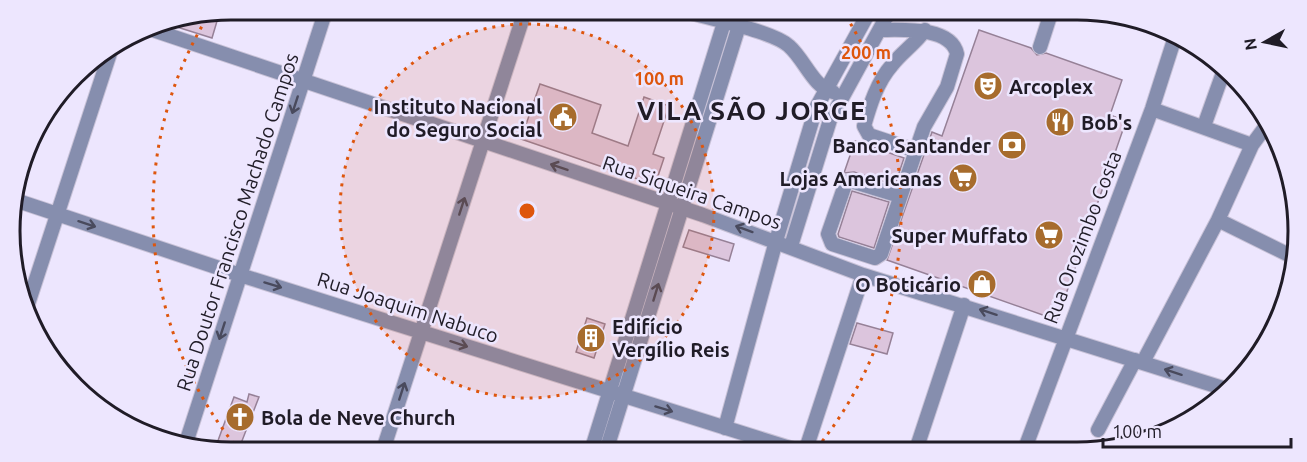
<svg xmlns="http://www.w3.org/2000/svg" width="1307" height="462" font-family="Ubuntu,sans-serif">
<rect width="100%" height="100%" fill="#ede6fe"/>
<path fill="#dcc5dd" stroke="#968197" stroke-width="1.5" d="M220 11 212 38 177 27 180 19Z
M979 30 1031 48 1037 55 1046 53 1122 80 1110 115 1126 121 1057 320 887 260 932 132 942 136Z
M540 84 601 105 592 133 628 146 644 97 669 106 653 154 664 158 655 185 521 139Z
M855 141 904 158 895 185 854 172 844 173Z
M852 191 889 202 874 248 839 237 838 234Z
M689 230 734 244 729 261 683 247Z
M587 318 605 324 594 358 576 352Z
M857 323 893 333 887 354 850 344Z
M249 394 259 397 240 446H216L234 397 247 402Z"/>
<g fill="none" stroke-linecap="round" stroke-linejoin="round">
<g stroke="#c8c2d7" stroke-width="16">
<path id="minor" d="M692 13C715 20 774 32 789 46 805 60 813 87 833 92
M144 27 703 215 863 275 1229 390
M880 30C901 30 951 26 957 54L947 87 924 127 881 254 875 258 832 244 828 234 846 182 851 181 900 196
M1040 47 1050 16
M1152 109 1252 145
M1204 126 1224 70
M917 151 869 135 864 126C870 105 877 82 892 65 902 52 915 44 925 30
M12 199 240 275 793 449
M1218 220 1293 257
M791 246 830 120 888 14
M26 310 112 47
M1143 362 1218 220 1252 145 1269 122
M725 428 776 241 816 108 868 14
M1098 430 1135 360
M185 446 326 10
M384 447 525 11
M592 448 727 13
M607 448 743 13
M806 449 863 275
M916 450 964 305
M1024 451 1152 109 1175 37"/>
</g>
<use href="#minor" stroke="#868eae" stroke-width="14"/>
</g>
<defs><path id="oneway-shaft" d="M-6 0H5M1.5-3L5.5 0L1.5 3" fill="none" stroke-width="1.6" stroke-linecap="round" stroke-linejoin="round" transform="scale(1.5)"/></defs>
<g stroke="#494a5d">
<use href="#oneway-shaft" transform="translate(295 105) rotate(108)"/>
<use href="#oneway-shaft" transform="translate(559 167) rotate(-161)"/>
<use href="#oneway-shaft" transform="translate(462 206) rotate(-72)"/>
<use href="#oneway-shaft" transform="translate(87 224) rotate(18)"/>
<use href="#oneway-shaft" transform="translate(744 229) rotate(-160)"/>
<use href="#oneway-shaft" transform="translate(273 285) rotate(17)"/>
<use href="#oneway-shaft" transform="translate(656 292) rotate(-73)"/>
<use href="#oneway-shaft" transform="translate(988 312) rotate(-162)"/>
<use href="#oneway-shaft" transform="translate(222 331) rotate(108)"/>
<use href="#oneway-shaft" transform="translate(459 344) rotate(18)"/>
<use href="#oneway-shaft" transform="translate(1173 372) rotate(-162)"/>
<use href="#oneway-shaft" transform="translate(402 391) rotate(-72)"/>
<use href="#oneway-shaft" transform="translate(664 409) rotate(17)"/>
</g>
<circle cx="527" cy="211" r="187" fill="#de560d" fill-opacity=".12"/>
<g fill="none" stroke="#de560d" stroke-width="3" stroke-dasharray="3 6">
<circle cx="527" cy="211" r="187"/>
<path d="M234 444A374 374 0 0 1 208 16M846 16A374 374 0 0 1 816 449"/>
</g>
<defs>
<g id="theatre-disc" transform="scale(1.5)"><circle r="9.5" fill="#a76c2d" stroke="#ede6fe"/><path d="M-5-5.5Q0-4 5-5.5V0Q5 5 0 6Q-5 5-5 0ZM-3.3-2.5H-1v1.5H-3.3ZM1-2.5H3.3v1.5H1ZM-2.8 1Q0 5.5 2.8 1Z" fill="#fff"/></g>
<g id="civic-disc" transform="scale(1.5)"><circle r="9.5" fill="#a76c2d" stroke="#ede6fe"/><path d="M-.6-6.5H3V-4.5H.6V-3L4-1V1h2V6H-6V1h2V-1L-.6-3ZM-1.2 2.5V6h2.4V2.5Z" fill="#fff"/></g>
<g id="restaurant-disc" transform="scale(1.5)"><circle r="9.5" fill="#a76c2d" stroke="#ede6fe"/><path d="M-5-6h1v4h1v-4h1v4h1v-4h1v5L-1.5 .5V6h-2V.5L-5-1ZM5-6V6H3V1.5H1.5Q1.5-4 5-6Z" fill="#fff"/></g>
<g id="bank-disc" transform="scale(1.5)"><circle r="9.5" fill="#a76c2d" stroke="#ede6fe"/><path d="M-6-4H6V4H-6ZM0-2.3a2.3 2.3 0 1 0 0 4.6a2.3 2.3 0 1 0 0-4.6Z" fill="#fff"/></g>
<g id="supermarket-disc" transform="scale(1.5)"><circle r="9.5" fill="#a76c2d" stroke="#ede6fe"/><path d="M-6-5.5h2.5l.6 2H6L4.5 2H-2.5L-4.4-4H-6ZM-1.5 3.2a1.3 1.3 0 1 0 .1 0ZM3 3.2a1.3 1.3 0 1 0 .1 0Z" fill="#fff"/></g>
<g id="shop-disc" transform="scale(1.5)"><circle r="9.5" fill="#a76c2d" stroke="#ede6fe"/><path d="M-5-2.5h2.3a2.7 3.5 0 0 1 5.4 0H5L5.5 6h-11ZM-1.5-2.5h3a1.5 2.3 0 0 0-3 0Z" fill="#fff"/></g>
<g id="building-disc" transform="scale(1.5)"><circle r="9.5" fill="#a76c2d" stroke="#ede6fe"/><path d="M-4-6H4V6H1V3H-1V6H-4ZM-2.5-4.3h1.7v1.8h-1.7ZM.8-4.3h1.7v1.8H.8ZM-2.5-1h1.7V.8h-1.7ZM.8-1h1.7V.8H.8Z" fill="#fff"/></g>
<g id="church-disc" transform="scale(1.5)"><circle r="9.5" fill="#a76c2d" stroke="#ede6fe"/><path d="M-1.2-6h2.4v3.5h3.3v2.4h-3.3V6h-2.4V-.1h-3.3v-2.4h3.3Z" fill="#fff"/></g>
</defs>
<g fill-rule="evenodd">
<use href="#theatre-disc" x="988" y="86"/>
<use href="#civic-disc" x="563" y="117"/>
<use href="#restaurant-disc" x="1060" y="122"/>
<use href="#bank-disc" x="1012" y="145"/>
<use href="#supermarket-disc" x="963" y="178"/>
<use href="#supermarket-disc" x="1049" y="235"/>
<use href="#shop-disc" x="982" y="284"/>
<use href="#building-disc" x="591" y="338"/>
<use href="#church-disc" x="240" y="417"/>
</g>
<g text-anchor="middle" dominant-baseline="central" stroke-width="5" stroke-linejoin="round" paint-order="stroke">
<g font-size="20" font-weight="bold" fill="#201c27" stroke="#ede6fe" text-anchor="end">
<text x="1009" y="86" text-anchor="start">Arcoplex</text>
<text x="542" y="106">Instituto Nacional<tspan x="542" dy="23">do Seguro Social</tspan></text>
<text x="1081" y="122" text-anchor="start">Bob's</text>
<text x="991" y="145">Banco Santander</text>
<text x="942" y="178">Lojas Americanas</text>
<text x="1028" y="235">Super Muffato</text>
<text x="961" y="284">O Boticário</text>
<text x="612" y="326" text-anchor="start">Edifício<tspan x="612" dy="23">Vergílio Reis</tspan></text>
<text x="261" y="417" text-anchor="start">Bola de Neve Church</text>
</g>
<g font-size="20" fill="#201c27" stroke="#ede6fe">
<text transform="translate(692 192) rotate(19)">Rua Siqueira Campos</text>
<text transform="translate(237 222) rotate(-72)">Rua Doutor Francisco Machado Campos</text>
<text transform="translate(1082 237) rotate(-69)">Rua Orozimbo Costa</text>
<text transform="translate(408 307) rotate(18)">Rua Joaquim Nabuco</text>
</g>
<g font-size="26" font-weight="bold" letter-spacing="1.5" fill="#201c27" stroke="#ede6fe">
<text x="752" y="110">VILA SÃO JORGE</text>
</g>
</g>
<path d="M0 0H1307V462H0ZM231 20H1077A211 211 0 0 1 1288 231V231A211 211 0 0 1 1077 442H231A211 211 0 0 1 20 231V231A211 211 0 0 1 231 20Z" fill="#ede6fe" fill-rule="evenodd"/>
<path fill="none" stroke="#201c27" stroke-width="3" d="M231 20H1077A211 211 0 0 1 1288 231V231A211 211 0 0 1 1077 442H231A211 211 0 0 1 20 231V231A211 211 0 0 1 231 20Z"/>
<circle cx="527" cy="211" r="9" fill="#de560d" stroke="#ede6fe" stroke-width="3"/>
<g font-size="18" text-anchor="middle" font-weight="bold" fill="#de560d" stroke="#ede6fe" stroke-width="5" stroke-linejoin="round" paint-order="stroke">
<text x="866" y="59">200 m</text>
<text x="659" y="85">100 m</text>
</g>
<g transform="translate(1265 42) rotate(261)" stroke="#ede6fe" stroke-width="4.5" paint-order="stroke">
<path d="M0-4.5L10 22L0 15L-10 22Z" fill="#201c27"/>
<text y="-9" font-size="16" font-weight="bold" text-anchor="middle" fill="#201c27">N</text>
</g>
<path d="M1103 438v9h188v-9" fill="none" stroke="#201c27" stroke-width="3"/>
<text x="1112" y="438" font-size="18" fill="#201c27" stroke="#ede6fe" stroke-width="4.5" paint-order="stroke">100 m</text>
</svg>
